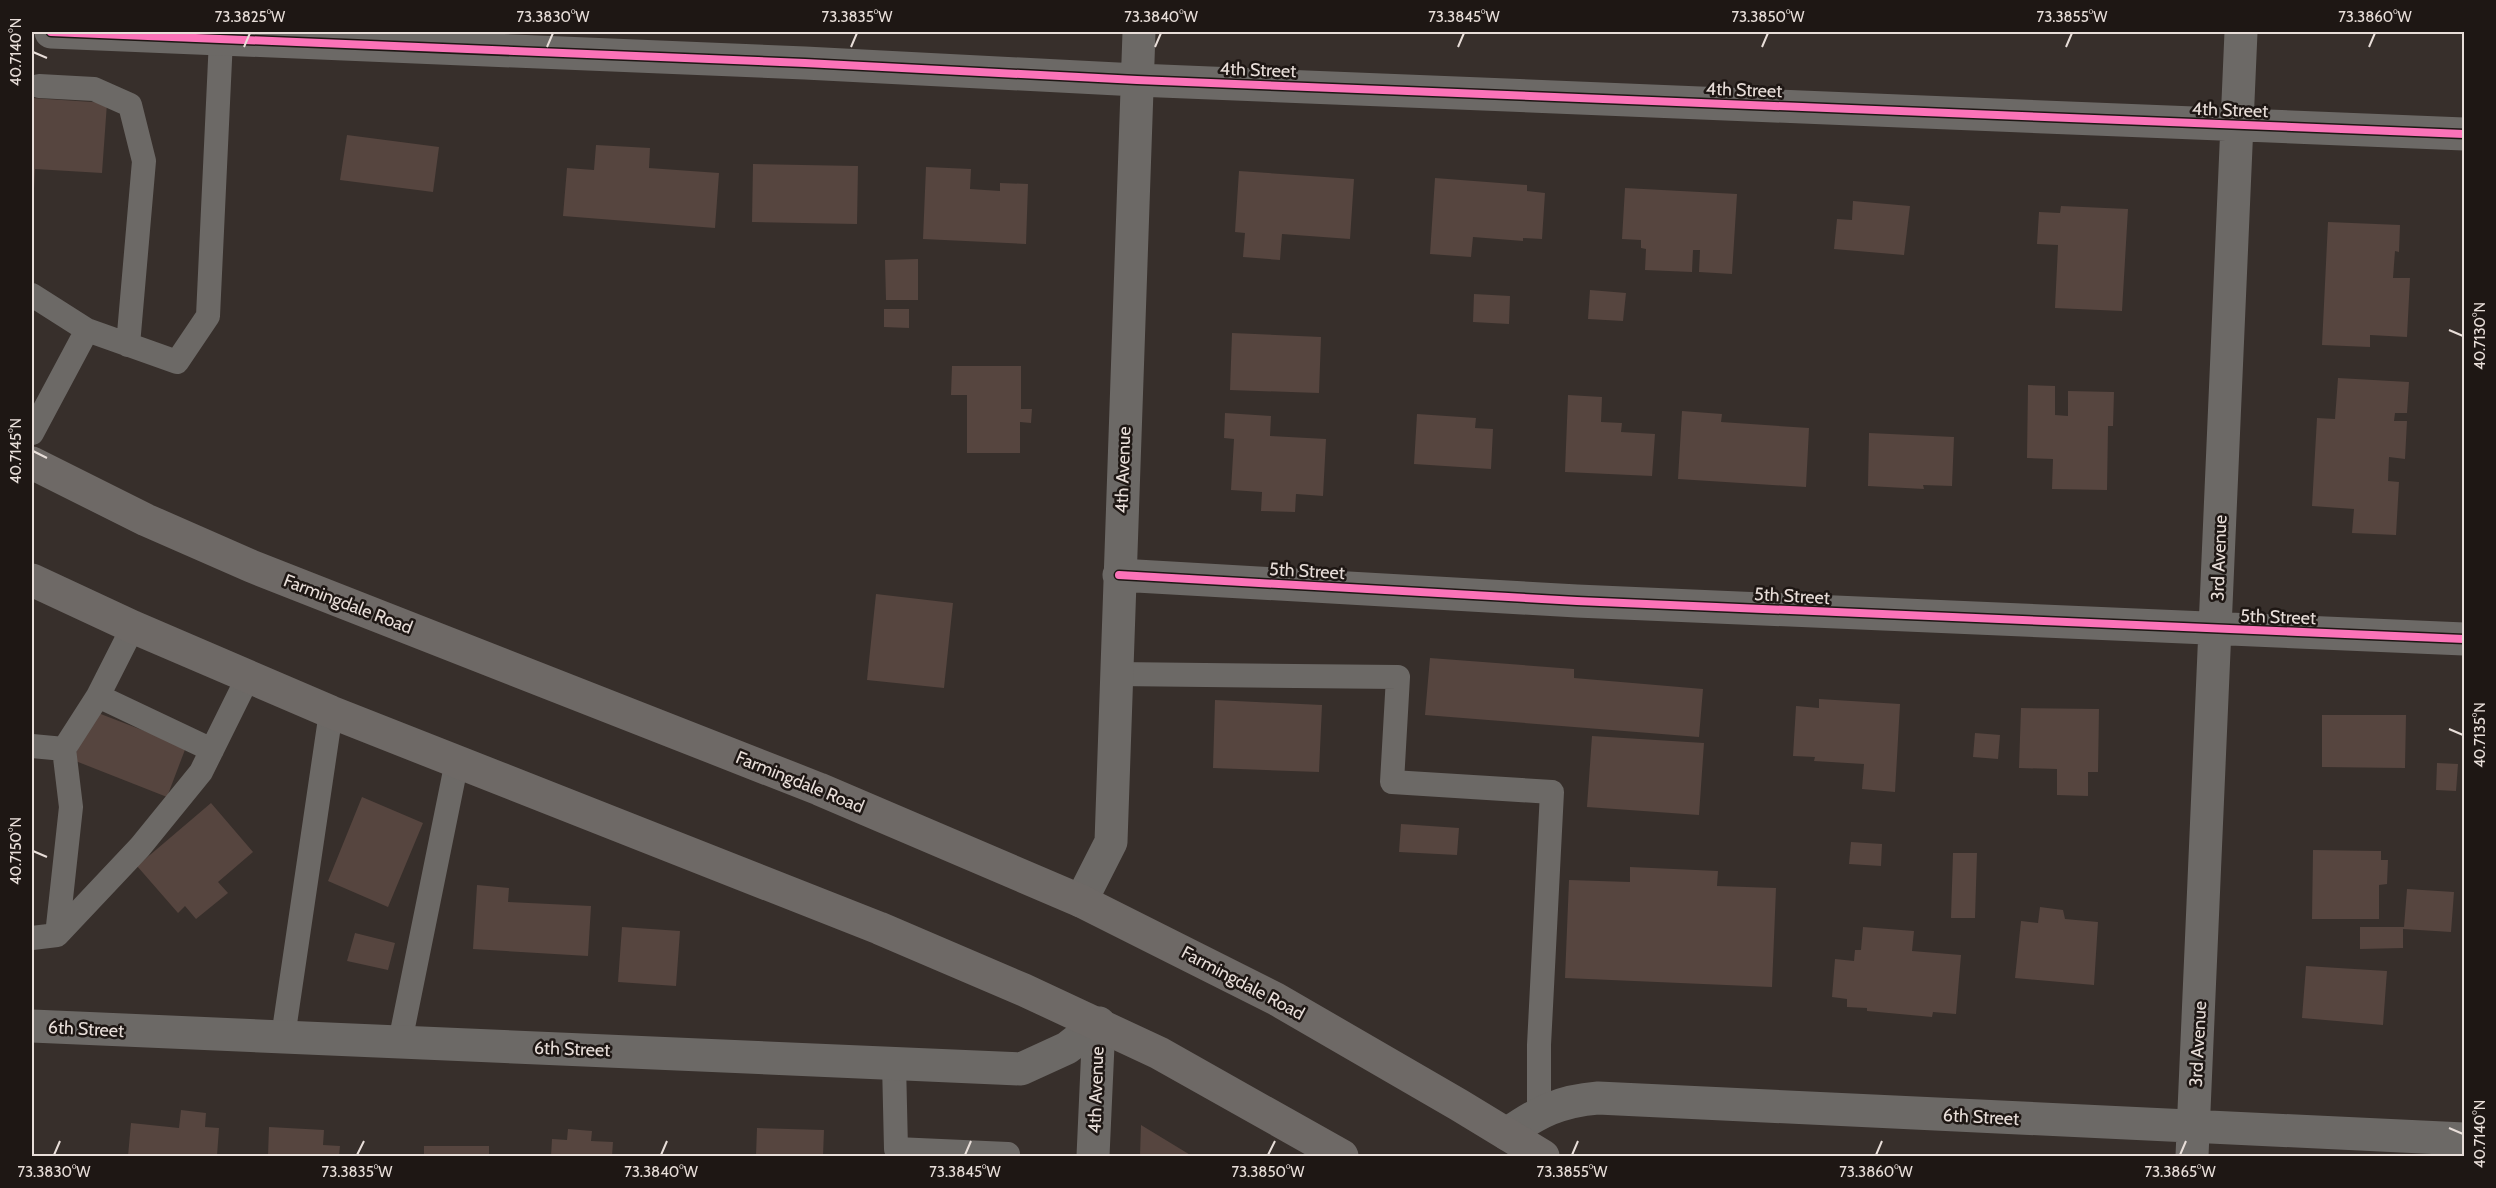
<svg xmlns="http://www.w3.org/2000/svg" width="2496" height="1188" font-family="Cabin,sans-serif">
<rect width="100%" height="100%" fill="#372f2b"/>
<path fill="#56453f" d="M32 98 107 103 102 173 35 169 34 189H32Z
M347 135 439 147 433 192 340 180Z
M596 145 650 148 649 168 719 173 715 228 563 216 567 168 594 170Z
M753 164 858 166 857 224 752 222Z
M926 167 971 169 970 189 1000 191V183L1028 184 1026 244 923 239Z
M1239 171 1354 179 1350 239 1282 234 1280 260 1243 257 1245 233 1235 232Z
M1435 178 1527 185V191L1545 193 1542 239 1523 238V241L1473 237 1471 257 1430 254Z
M1625 188 1737 194 1732 274 1699 272 1700 250H1693L1692 272 1645 270 1646 249 1641 248V240L1622 239Z
M1853 201 1910 206 1904 255 1834 249 1837 219 1852 220Z
M2061 206 2128 209 2122 311 2055 308 2058 245 2037 244 2039 212 2060 213Z
M2328 222 2400 225 2399 252 2395 251 2393 278H2410L2407 337 2370 335V347L2322 345Z
M918 259V300H886L885 260Z
M1590 290 1626 293 1623 321 1588 319Z
M1474 294 1510 296 1509 324 1473 322Z
M884 309H909V328L884 327Z
M1232 333 1321 337 1319 393 1230 390Z
M952 366H1021V409H1032L1031 423 1020 422V453H967V395H951Z
M2338 378 2409 382 2407 413H2395L2394 421H2407L2405 459 2389 457 2388 481 2399 482 2396 535 2352 533 2354 509 2312 506 2317 418 2335 419Z
M2028 385 2055 386V415L2068 416V391L2114 392 2113 426H2108L2107 490 2052 489 2053 459 2027 458Z
M1568 395 1602 397 1601 422 1622 423 1621 432 1655 434 1652 476 1565 472Z
M1682 411 1722 414 1721 422 1809 428 1806 487 1678 479Z
M1225 413 1271 416 1270 436 1326 439 1323 496 1296 494 1295 512 1261 511 1262 492 1231 490 1234 439 1224 438Z
M1417 414 1476 418 1475 428 1493 429 1491 469 1414 464Z
M1869 433 1954 437 1952 486 1923 485 1924 489 1868 486Z
M876 594 953 603 944 688 867 680Z
M1430 658 1574 669V678L1703 689 1699 737 1425 715Z
M1819 699 1900 704 1895 792 1862 789 1864 764 1814 761 1815 757 1793 756 1796 706 1819 708Z
M1215 700 1322 705 1319 772 1213 768Z
M2021 708 2099 709 2098 772H2088V796L2057 795V769L2019 768Z
M93 711 186 747 167 797 73 760Z
M2322 715H2406L2405 768 2322 767Z
M1975 733 2000 735 1998 759 1973 757Z
M1592 736 1704 743 1699 815 1587 807Z
M2437 763 2458 764 2456 791 2436 790Z
M362 797 423 823 388 907 328 881Z
M211 803 253 852 218 882 228 893 196 919 185 906 178 913 137 866Z
M1401 824 1459 828 1457 855 1399 852Z
M1851 842 1882 844 1881 866 1849 864Z
M2313 850 2381 851V860H2388L2387 884 2379 885V919H2312Z
M1953 853H1977L1975 918H1951Z
M1630 867 1718 871 1717 886 1776 888 1772 987 1565 978 1569 880 1630 882Z
M477 885 509 888 508 902 591 906 588 956 473 949Z
M2407 889 2454 892 2451 932 2403 929V948L2360 949V927H2404Z
M2040 907 2063 910 2065 919 2098 922 2094 985 2015 978 2021 921 2038 923Z
M622 927 680 931 676 986 618 982Z
M1863 927 1914 931 1912 951 1961 955 1956 1014 1933 1012 1932 1017 1867 1011V1008L1847 1007V999L1832 997 1835 959 1854 961 1855 950H1861Z
M355 933 395 943 388 970 347 961Z
M2306 966 2387 971 2383 1025 2302 1018Z
M181 1110 206 1113 205 1127 219 1128 217 1156H128L131 1123 179 1128Z
M1141 1125 1192 1156H1140Z
M269 1127 324 1130 323 1145 340 1146 339 1156H268Z
M757 1128 824 1130 823 1156H756Z
M568 1129 592 1131 591 1141 613 1142 612 1156H551L552 1139 567 1140Z
M424 1146H489V1156H424Z"/>
<g fill="none" stroke-linecap="round" stroke-linejoin="round">
<path stroke="#6c6966" stroke-width="24" d="M39 86 94 89 130 105 144 161 128 345
M32 295 87 330
M32 433 87 330 177 362 208 316 221 39
M1116 674 1398 677 1392 782 1552 792 1539 1045V1113
M98 696 212 750
M32 746 64 749
M57 935 71 807 64 749 98 696 133 627
M32 938 57 935 140 847 201 772 248 677
M283 1037 331 712
M400 1042 457 761
M894 1063 896 1149 1008 1154V1156"/>
<path stroke="#6c6966" stroke-width="33" d="M51 32 805 63 1137 80 2464 134
M1119 575 1577 601 2464 639
M1081 901 1111 842 1139 32
M32 1026 1021 1069 1067 1048 1099 1023
M1507 1134C1538 1112 1560 1101 1598 1098L2464 1139
M1093 1156 1099 1023
M2192 1156 2241 32"/>
<path stroke="#6e6966" stroke-width="33" d="M32 463 146 520 251 566 819 789 1081 901 1276 999 1459 1105 1543 1156
M32 580 133 627 331 712 879 928 1024 990 1159 1053 1342 1156"/>
<g stroke="#1e1714" stroke-width="11">
<path id="cycleway" d="M51 32 805 63 1137 80 2464 134
M1119 575 1577 601 2464 639"/>
</g>
<use href="#cycleway" stroke="#fb73b8" stroke-width="8"/>
</g>
<path fill="none" stroke="#e8ded9" stroke-width="2" d="M244 47 250 33M547 47 553 33M851 47 857 33M1155 47 1161 33M1458 47 1464 33M1762 47 1768 33M2066 47 2072 33M2369 47 2375 33M33 52 47 58M2449 330 2463 336M33 451 47 458M2449 729 2463 735M33 851 47 857M2449 1128 2463 1134M54 1155 60 1141M357 1155 364 1141M661 1155 667 1141M965 1155 971 1141M1268 1155 1275 1141M1572 1155 1578 1141M1876 1155 1882 1141M2180 1155 2186 1141"/>
<g text-anchor="middle" dominant-baseline="central" stroke-width="5" stroke-linejoin="round" paint-order="stroke">
<g font-size="18" fill="#e8ded9" stroke="#1e1714">
<text transform="translate(1258 70) rotate(2)">4th Street</text>
<text transform="translate(1744 90) rotate(2)">4th Street</text>
<text transform="translate(2230 110) rotate(2)">4th Street</text>
<text transform="translate(1123 470) rotate(-88)">4th Avenue</text>
<text transform="translate(2219 558) rotate(-88)">3rd Avenue</text>
<text transform="translate(1307 571) rotate(3)">5th Street</text>
<text transform="translate(1792 596) rotate(3)">5th Street</text>
<text transform="translate(348 604) rotate(21)">Farmingdale Road</text>
<text transform="translate(2278 617) rotate(2)">5th Street</text>
<text transform="translate(800 782) rotate(22)">Farmingdale Road</text>
<text transform="translate(1243 983) rotate(28)">Farmingdale Road</text>
<text transform="translate(86 1029) rotate(3)">6th Street</text>
<text transform="translate(2198 1044) rotate(-87)">3rd Avenue</text>
<text transform="translate(572 1049) rotate(2)">6th Street</text>
<text transform="translate(1096 1090) rotate(-88)">4th Avenue</text>
<text transform="translate(1981 1117) rotate(3)">6th Street</text>
</g>
</g>
<rect width="2496" height="1188" fill="none" stroke="#1e1714" stroke-width="66"/>
<rect x="33" y="33" width="2430" height="1122" fill="none" stroke="#e8ded9" stroke-width="2"/>
<g font-size="15" text-anchor="middle" fill="#e8ded9">
<text x="250" y="22">73.3825°W</text>
<text x="553" y="22">73.3830°W</text>
<text x="857" y="22">73.3835°W</text>
<text x="1161" y="22">73.3840°W</text>
<text x="1464" y="22">73.3845°W</text>
<text x="1768" y="22">73.3850°W</text>
<text x="2072" y="22">73.3855°W</text>
<text x="2375" y="22">73.3860°W</text>
<text transform="translate(16 52) rotate(-90)" y="5">40.7140°N</text>
<text transform="translate(2480 336) rotate(-90)" y="5">40.7130°N</text>
<text transform="translate(16 451) rotate(-90)" y="5">40.7145°N</text>
<text transform="translate(2480 735) rotate(-90)" y="5">40.7135°N</text>
<text transform="translate(16 851) rotate(-90)" y="5">40.7150°N</text>
<text transform="translate(2480 1134) rotate(-90)" y="5">40.7140°N</text>
<text x="54" y="1177">73.3830°W</text>
<text x="357" y="1177">73.3835°W</text>
<text x="661" y="1177">73.3840°W</text>
<text x="965" y="1177">73.3845°W</text>
<text x="1268" y="1177">73.3850°W</text>
<text x="1572" y="1177">73.3855°W</text>
<text x="1876" y="1177">73.3860°W</text>
<text x="2180" y="1177">73.3865°W</text>
</g>
</svg>
